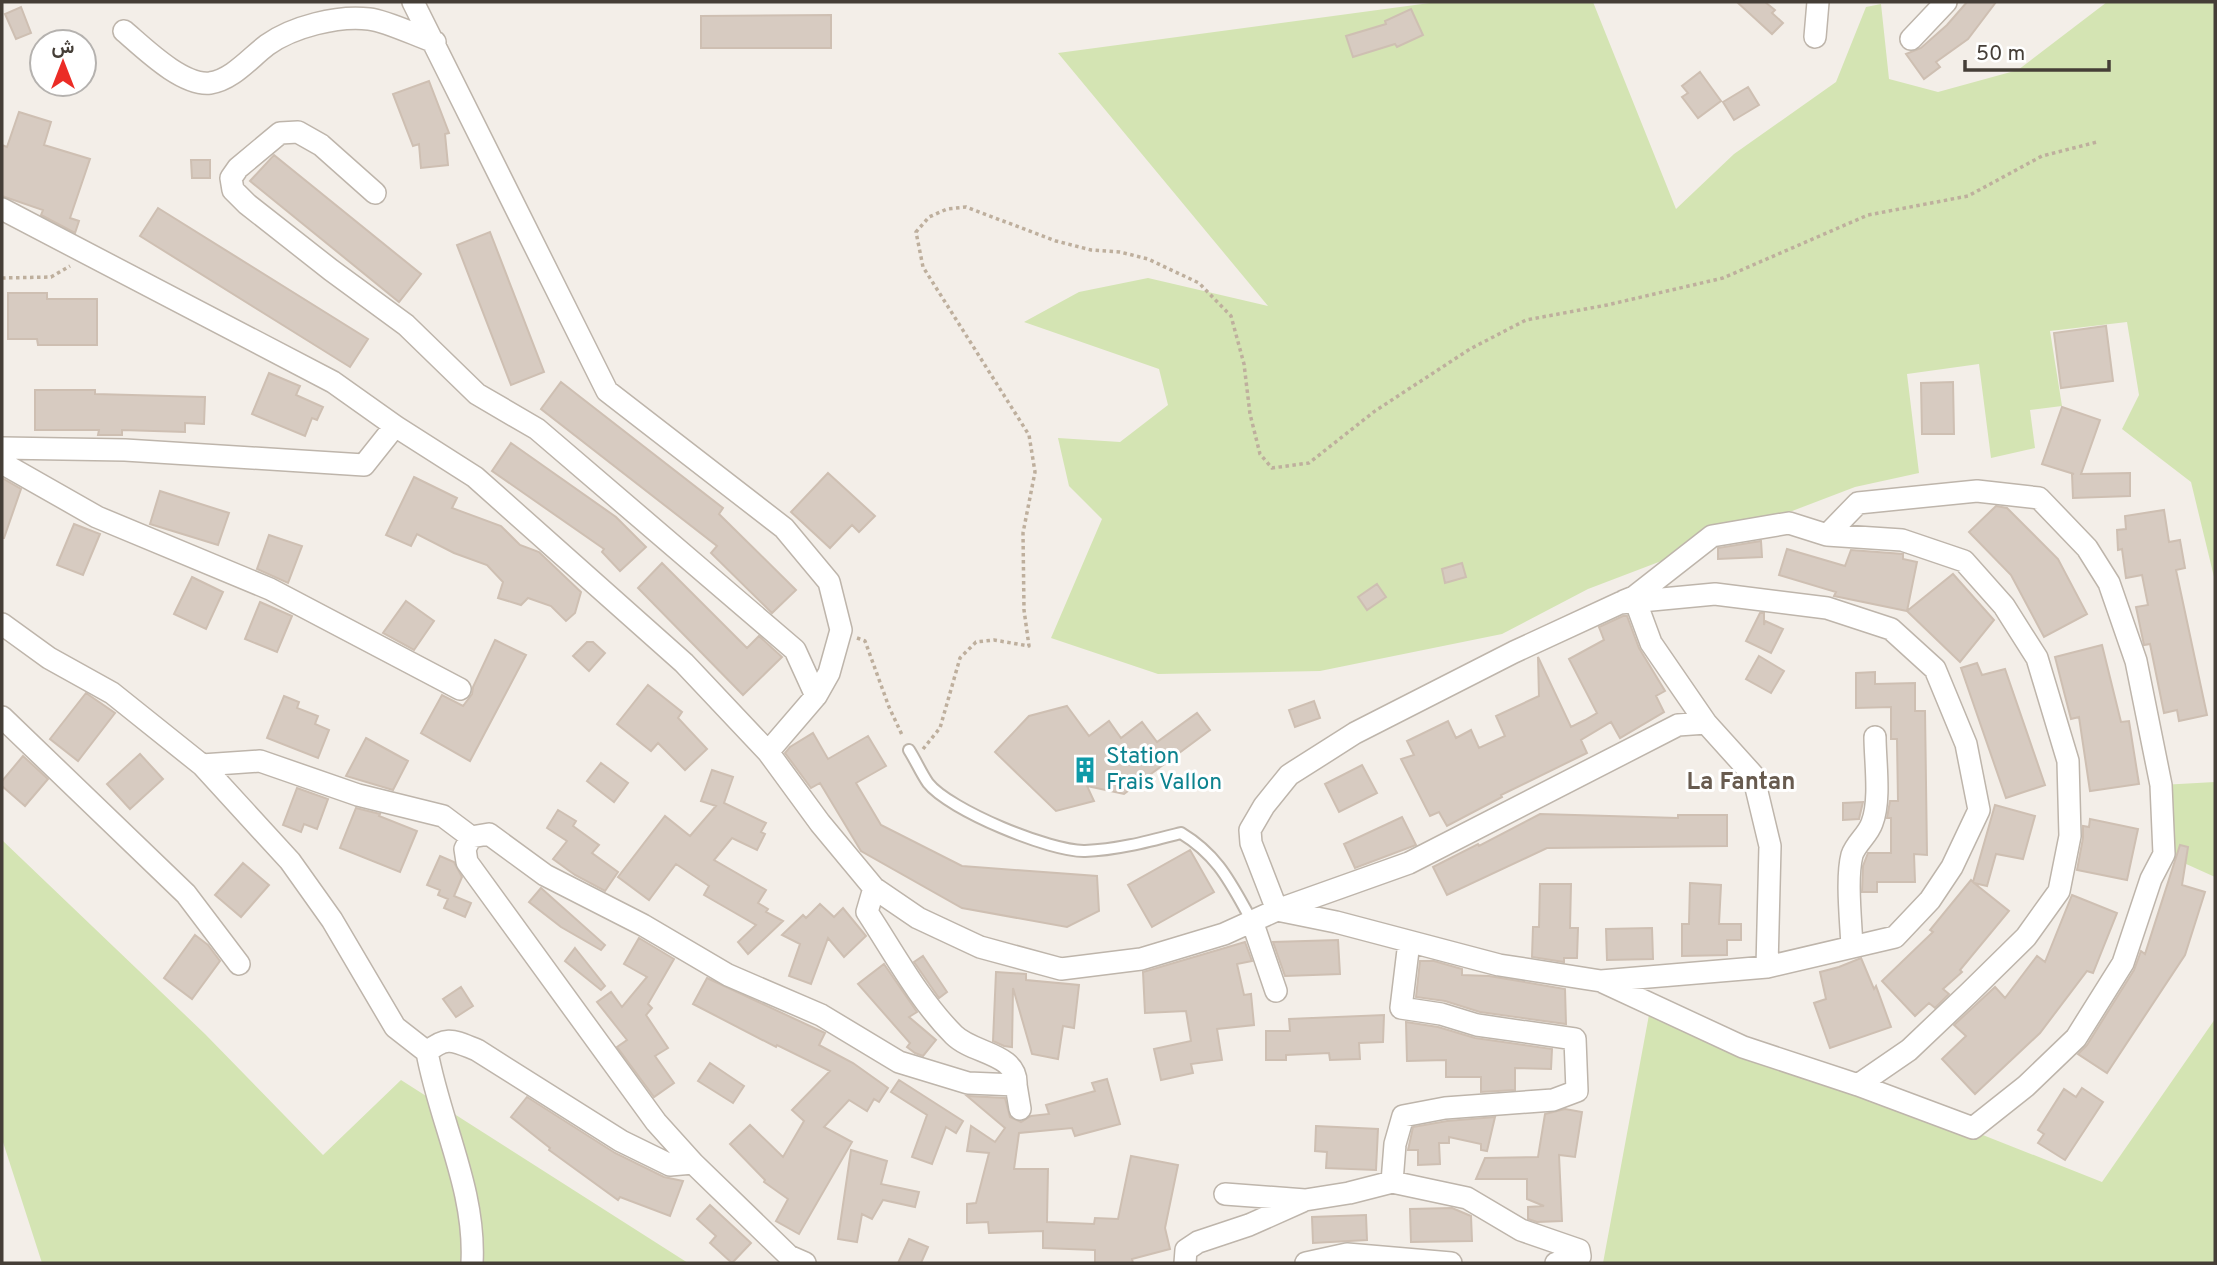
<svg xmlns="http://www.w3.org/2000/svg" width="2217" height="1265" font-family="Overpass,Vazirmatn,sans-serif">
<rect width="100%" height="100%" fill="#f3eee8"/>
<path fill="#d4e4b3" d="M1437 2H1593L1676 209 1734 154 1836 82 1866 7 1881 4 1889 79 1938 92 2018 70 2107 2H2215V581L2191 482 2122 429 2139 395 2127 322 2050 331 2062 406 2030 410 2035 448 1991 458 1979 364 1907 374 1919 473 1855 487 1588 589 1502 634 1320 671 1158 674 1051 638 1102 519 1069 486 1058 438 1120 442 1168 405 1159 369 1024 322 1079 292 1148 278 1268 306 1058 53Z
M2215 782V877L2164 854 2161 785Z
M2 840 205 1034 323 1155 401 1080 688 1263H42L2 1139Z
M1651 1004 2102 1182 2215 1019V1263H1603Z"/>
<path fill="#d7cbc1" stroke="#cebfb2" stroke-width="2" d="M1737 2H1765L1775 10 1772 13 1783 23 1772 34Z
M1967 2H1996L1968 39 1936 62 1940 67 1924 79 1906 54 1921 48 1947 25Z
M21 7 31 33 16 39 5 14Z
M1411 9 1423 35 1397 47 1395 44 1353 57 1346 36 1386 24 1385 21Z
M831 15V48H701V16Z
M1700 72 1721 101 1698 118 1682 97 1688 93 1682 86Z
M429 81 449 133 445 134 448 165 421 168 419 144 413 146 393 94Z
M1748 87 1759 105 1734 120 1723 102Z
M19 112 51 122 44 145 90 159 70 218 79 221 75 233 41 215 43 210 2 196V145L7 147Z
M274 155 421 274 399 302 250 181Z
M191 160H210V178H192Z
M158 208 368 339 350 367 140 236Z
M490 232 544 372 511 385 457 245Z
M8 293H47V299H97V345H38L37 339H8Z
M2106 326 2113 381 2061 388 2054 333Z
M269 373 300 386 296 395 323 407 317 420 312 418 305 436 252 414Z
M561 382 723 508 719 514 796 590 772 613 711 553 717 546 541 409Z
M1953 382 1954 434H1922L1921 383Z
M35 390H95V394L205 397 204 424 185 423V432L122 430V435H98L99 430H35Z
M2062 407 2100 420 2081 474 2130 473V496L2073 498 2072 474H2074L2042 464Z
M511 443 616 517 646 547 620 571 602 552 604 549 492 471Z
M828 473 875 516 859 532 852 525 830 548 791 512Z
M414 477 457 498 452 508 501 526 520 545 539 552 581 592 575 613 566 621 551 606 528 598 521 605 498 598 503 582 487 565 454 553 417 534 411 546 386 535Z
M2 478 21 489 4 538H2Z
M160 491 229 513 218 545 150 524Z
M1996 506 2007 508 2058 559 2087 614 2044 637 2011 575 1969 532Z
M2164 510 2169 542 2180 540 2185 568 2176 570 2207 715 2179 721 2177 710 2164 713 2150 644 2144 645 2136 607 2148 605 2142 575 2126 578 2122 549 2118 550 2117 530 2126 529 2125 516Z
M74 524 100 534 83 575 57 565Z
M269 535 302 546 288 583 257 569Z
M1761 541 1762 557 1718 559V548Z
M1787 549 1845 566 1851 550 1903 554V559L1917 562 1907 611 1834 596 1836 592 1779 575Z
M662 563 747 648 759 636 782 657 743 695 638 588Z
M1462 563 1466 577 1445 583 1442 569Z
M1953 574 1994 620 1960 662 1907 611Z
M192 577 223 592 206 629 174 614Z
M1377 584 1386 597 1367 610 1358 597Z
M406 601 434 621 414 650 383 633Z
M260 602 292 616 277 652 245 639Z
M1760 613H1764V625L1765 621 1783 629 1771 653 1746 641Z
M1623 616H1627L1639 648 1665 691 1656 696 1664 712 1620 738 1611 722 1581 740 1587 753 1501 795 1502 797 1447 826 1439 812 1430 816 1401 759 1414 755 1407 741 1448 721 1456 738 1471 730 1479 748 1505 736 1496 716 1539 696 1538 657 1571 727 1585 720 1597 713 1569 659 1604 640 1599 627Z
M495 640 526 655 470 761 421 733 442 695 463 706 472 694 473 687Z
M587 642H593L605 653 589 671 573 656Z
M2102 645 2121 722 2129 721 2139 784 2090 791 2079 717 2071 719 2055 657Z
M1759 656 1784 671 1771 693 1746 679Z
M1977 663 1982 675 2005 669 2045 785 2006 798 1961 668Z
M1875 672V684L1915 683V711H1925L1927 855 1914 854 1915 882H1877V892H1862L1863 866 1868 853H1891V818H1887L1890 801H1898L1897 739H1891V707L1856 708V673Z
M648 685 682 712 678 718 707 749 685 770 658 743 651 751 617 724Z
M86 693 115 713 78 761 50 739Z
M284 696 299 702 297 708 318 716 315 724 329 730 318 758 267 738Z
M1314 701 1320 718 1295 727 1289 710Z
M1067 706 1089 736 1109 721 1121 738 1142 722 1157 742 1197 713 1210 730 1124 794 1087 786 1094 801 1056 811 995 752 1029 716Z
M813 733 828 759 868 736 886 766 856 783 881 825 962 866 1097 876 1099 911 1067 927 962 908 861 851 820 783 811 788 785 753 790 747Z
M366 738 408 761 393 790 346 776Z
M140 754 163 779 130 809 107 784Z
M23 756 48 779 25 806 2 786V781Z
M601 763 628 783 614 802 587 781Z
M1362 765 1377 793 1339 812 1325 784Z
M712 770 733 777 724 803 766 823 761 832 765 834 757 850 732 838 714 860 766 890 758 903 768 909 766 912 783 921 748 954 738 942 756 925 704 895 709 886 676 864 649 900 618 877 665 816 690 836 716 806 701 801Z
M297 788 328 799 317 829 304 824 301 832 283 825Z
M1863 802 1859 819 1843 820V803Z
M1995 805 2035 816 2023 859 1996 854 1987 886 1974 883 2009 911 1960 970 1962 972 1943 989 1949 994 1935 1008 1929 1003 1915 1016 1882 981 1933 932 1930 930 1971 880 1973 882Z
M356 808 380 814 379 816 417 831 400 872 340 848Z
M558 810 576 821 573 826 599 845 592 853 618 872 605 891 575 875 553 859 567 841 547 828Z
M1540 814 1678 818V815H1727V846L1547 848 1447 895 1433 867 1478 844 1479 846Z
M1402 817 1416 845 1355 868 1344 844Z
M2090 819 2138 829 2127 880 2077 870 2083 838V826L2089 827Z
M2180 845 2188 847 2182 885 2205 892 2185 955 2107 1073 2078 1054 2087 1045 2134 970 2141 951 2145 954Z
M1190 850 1214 892 1152 927 1128 885Z
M440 856 454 862 462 877 454 896 471 903 465 917 444 908 448 899 438 895 440 890 427 885Z
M243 863 269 885 241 917 215 895Z
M1690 883 1721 885 1719 924H1741V940H1727V955L1682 956V924H1689Z
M1540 884H1571L1570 928H1578L1577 958H1564V962L1532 957 1533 927H1539Z
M541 888 605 945 601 950 561 927 529 902Z
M2072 895 2117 913 2093 973 2087 971 2040 1033 1975 1094 1942 1059 1966 1036 1954 1025 1995 987 2005 998 2037 956 2045 962Z
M820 904 834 917 843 908 866 936 844 957 828 938 811 984 789 976 800 944 782 935 803 915 806 918Z
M1652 928 1653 959 1607 960 1606 929Z
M195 935 208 945 220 961 192 999 164 978Z
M639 938 674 959 648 1004 652 1008 646 1015 668 1048 655 1056 674 1083 654 1097 617 1047 627 1040 597 1002 611 992 622 1007 647 977 624 964Z
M1338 940 1340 974 1285 976 1273 942Z
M1245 942 1252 961 1237 964 1244 995 1251 994 1254 1025 1217 1029 1222 1060 1191 1064 1193 1073 1161 1080 1154 1049 1191 1041 1186 1011 1145 1013 1143 972Z
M575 948 605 986 601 990 565 961Z
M923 956 947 992 939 998 914 962Z
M1861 958 1874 989 1876 986 1891 1027 1830 1048 1814 1003 1826 999 1820 972 1839 967Z
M1420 961H1434L1462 969V975L1489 976 1565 989 1566 1024 1480 1012 1445 1001 1416 997Z
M884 964 917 1012 909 1017 936 1040 923 1056 915 1053 907 1047 910 1043 858 984Z
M996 972 1026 974V980L1079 985 1074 1028 1063 1026 1058 1059 1032 1054 1013 988 1012 1047 1004 1046 993 1041Z
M707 978 825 1033 819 1045 853 1063 888 1088 879 1102 874 1099 867 1111 849 1100 824 1127 852 1142 799 1234 776 1221 788 1199 764 1182 765 1180 730 1144 750 1125 783 1157 804 1121 792 1110 830 1071 777 1045 776 1047 693 1004Z
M461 987 473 1006 456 1017 443 999Z
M1384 1015 1383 1042 1359 1043 1360 1059 1330 1060 1329 1053 1286 1055V1060H1266V1031H1290L1289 1019Z
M1406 1022 1438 1027 1475 1038 1552 1049 1551 1069 1515 1068V1090L1481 1092V1077H1446V1060L1407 1061Z
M710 1063 744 1086 733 1103 698 1081Z
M1107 1079 1120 1124 1075 1136 1072 1128 1019 1133 1014 1169H1048L1047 1222 1094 1224 1095 1218 1118 1219 1131 1156 1178 1165 1165 1228 1170 1249 1132 1259 1133 1263H1095V1250L1043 1248V1231L989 1233 988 1222 967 1223V1204L976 1203 989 1153 967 1151 971 1126 995 1142 1005 1128 967 1096 1005 1098 1010 1117 1021 1122 1031 1116 1049 1114 1046 1105 1095 1091 1092 1083Z
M899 1080 963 1121 956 1133 946 1127 932 1164 912 1157 927 1115 891 1092Z
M2082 1088 2103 1102 2065 1160 2038 1143 2044 1134 2038 1130 2064 1089 2076 1097Z
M527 1097 615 1153 664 1177 683 1181 670 1216 620 1197 618 1200 549 1150 550 1148 511 1117Z
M1565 1109 1582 1112 1575 1157 1559 1155 1562 1221 1537 1222 1528 1219V1207L1544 1206 1527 1199V1179H1476L1485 1158 1538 1157 1545 1114Z
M1495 1117 1487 1151 1481 1150V1144L1449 1137V1143H1439L1440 1164 1418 1165V1150H1408L1413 1127 1447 1121Z
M1316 1126 1378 1129 1376 1170 1326 1168 1327 1152 1315 1151Z
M851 1150 887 1161 881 1184 919 1192 915 1207 883 1200 872 1219 862 1214 857 1242 838 1239Z
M710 1205 751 1243 732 1263 710 1243 716 1236 697 1219Z
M1452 1208 1471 1216 1472 1241 1411 1242 1410 1209Z
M1366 1215 1367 1240 1313 1243 1312 1217Z
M909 1239 928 1247 921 1263H898Z"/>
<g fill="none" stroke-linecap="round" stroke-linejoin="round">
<g stroke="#beb5ab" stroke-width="14">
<path id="service" d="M909 750C916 761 921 773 928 783 949 810 1051 852 1085 851 1117 850 1150 841 1181 833 1219 856 1231 884 1252 921"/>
</g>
<g stroke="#beb5ab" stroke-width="24">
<path id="minor" d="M413 2 607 391 784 528 829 582 841 630 829 673 816 696 768 752
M124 31C144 48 182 86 210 83 232 80 250 58 267 45 292 27 338 15 369 19 387 21 417 36 435 42
M1815 37 1818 2
M1911 39 1946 2
M375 193 321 145 298 132 280 133 238 168 231 178 233 190 247 204 331 270 406 325 477 394 537 429 795 650 816 696
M2 209 333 382 395 426 475 477 684 663 768 752 820 823 874 888 918 918 980 947 1061 969 1141 959 1224 934 1277 910 1409 863 1678 725 1706 723 1753 775 1770 846 1767 967
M2 448 125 450 364 465 395 426
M2 463 97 517 270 589 460 689
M1715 594 1827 608 1891 629 1935 669 1966 744 1979 810 1952 867 1930 900 1895 937 1767 967 1601 981 1499 965 1336 922 1277 910 1251 843 1250 830 1264 806 1289 775 1355 733 1514 652 1620 603Z
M1634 597 1651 643 1706 723
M1624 601 1634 597 1712 536 1789 523 1827 535 1902 540 1964 561 2004 606 2037 658 2068 761 2070 836 2059 891 2026 937 1969 993 1909 1050 1858 1085
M2 624 49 658 112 693 202 765 290 861 332 920 395 1027 427 1052
M2 717 186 894 239 964
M202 765 260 761 358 795 443 816 471 837
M1252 921 1276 991
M1409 942 1401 1008 1441 1014 1477 1025 1575 1039 1577 1091 1553 1100 1445 1108 1403 1116 1395 1144 1392 1182 1467 1198 1521 1230 1579 1250 1580 1256 1574 1260 1556 1263
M1852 947C1851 922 1846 878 1852 855 1856 843 1868 835 1872 823 1881 800 1875 761 1875 737
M1603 982 1743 1047 1858 1085 1973 1128 2026 1086 2076 1038 2123 963 2151 879 2164 854 2161 785 2136 661 2109 583 2087 548 2039 498 1977 491 1858 503 1827 535
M1016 1085 1020 1109
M1225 1194 1305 1200 1349 1193 1392 1182
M472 1263C476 1190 440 1123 427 1052 447 1035 454 1041 477 1050L621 1141 670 1165 693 1163
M805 1263 789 1256 693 1163 656 1122 467 862 465 849 471 837 489 834 545 875 643 925 728 975 821 1015 899 1062 968 1083 1016 1085C1018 1053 973 1054 954 1035 919 1000 894 953 867 912L874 888
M1185 1263 1186 1250 1198 1242 1249 1225 1303 1201
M1306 1263 1347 1254 1451 1263"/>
</g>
<path stroke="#beaf9d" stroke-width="3.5" stroke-dasharray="3.5 3.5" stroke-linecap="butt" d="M2 278 51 277 70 266
M857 638 865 641 889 707 903 737
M923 749 940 728 960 658 976 642 994 640 1029 646 1024 610 1023 533 1035 472 1029 435 923 267 916 232 929 217 947 209 966 207 1056 241 1091 250 1120 252 1148 259 1199 283 1231 316 1244 364 1250 414 1260 454 1272 468 1309 463 1375 411 1470 349 1526 320 1607 305 1723 278 1868 215 1968 196 2042 156 2097 142"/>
<use href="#service" stroke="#fff" stroke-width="10"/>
<use href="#minor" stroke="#fff" stroke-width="21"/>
</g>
<defs>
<g id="building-bare" transform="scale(2.1)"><path d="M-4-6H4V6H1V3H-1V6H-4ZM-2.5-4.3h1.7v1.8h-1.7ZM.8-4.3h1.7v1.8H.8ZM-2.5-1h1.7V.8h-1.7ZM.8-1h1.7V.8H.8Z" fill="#0f9aa8" stroke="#fff" stroke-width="2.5" paint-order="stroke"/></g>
</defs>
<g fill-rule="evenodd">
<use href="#building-bare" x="1085" y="770"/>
</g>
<g text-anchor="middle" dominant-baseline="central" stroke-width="6" stroke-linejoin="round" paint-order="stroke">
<g font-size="23" fill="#0d838f" stroke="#fff" text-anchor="start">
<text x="1106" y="757">Station<tspan x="1106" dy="26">Frais Vallon</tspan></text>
</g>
<g font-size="24" font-weight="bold" fill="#685b4f" stroke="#fff">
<text x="1741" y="783">La Fantan</text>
</g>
</g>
<rect width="2217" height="1265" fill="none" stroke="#453e37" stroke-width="7"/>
<g transform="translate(63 63)"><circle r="33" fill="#ffffff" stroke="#b5b2af" stroke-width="2"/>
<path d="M0-5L12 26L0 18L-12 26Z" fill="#eb2c26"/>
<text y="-10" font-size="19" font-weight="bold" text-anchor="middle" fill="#453e37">ش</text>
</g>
<path d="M1965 60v10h144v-10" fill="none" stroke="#453e37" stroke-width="3.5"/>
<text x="1976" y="60" font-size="21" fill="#453e37" stroke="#ffffff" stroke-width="5" paint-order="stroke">50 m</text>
</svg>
